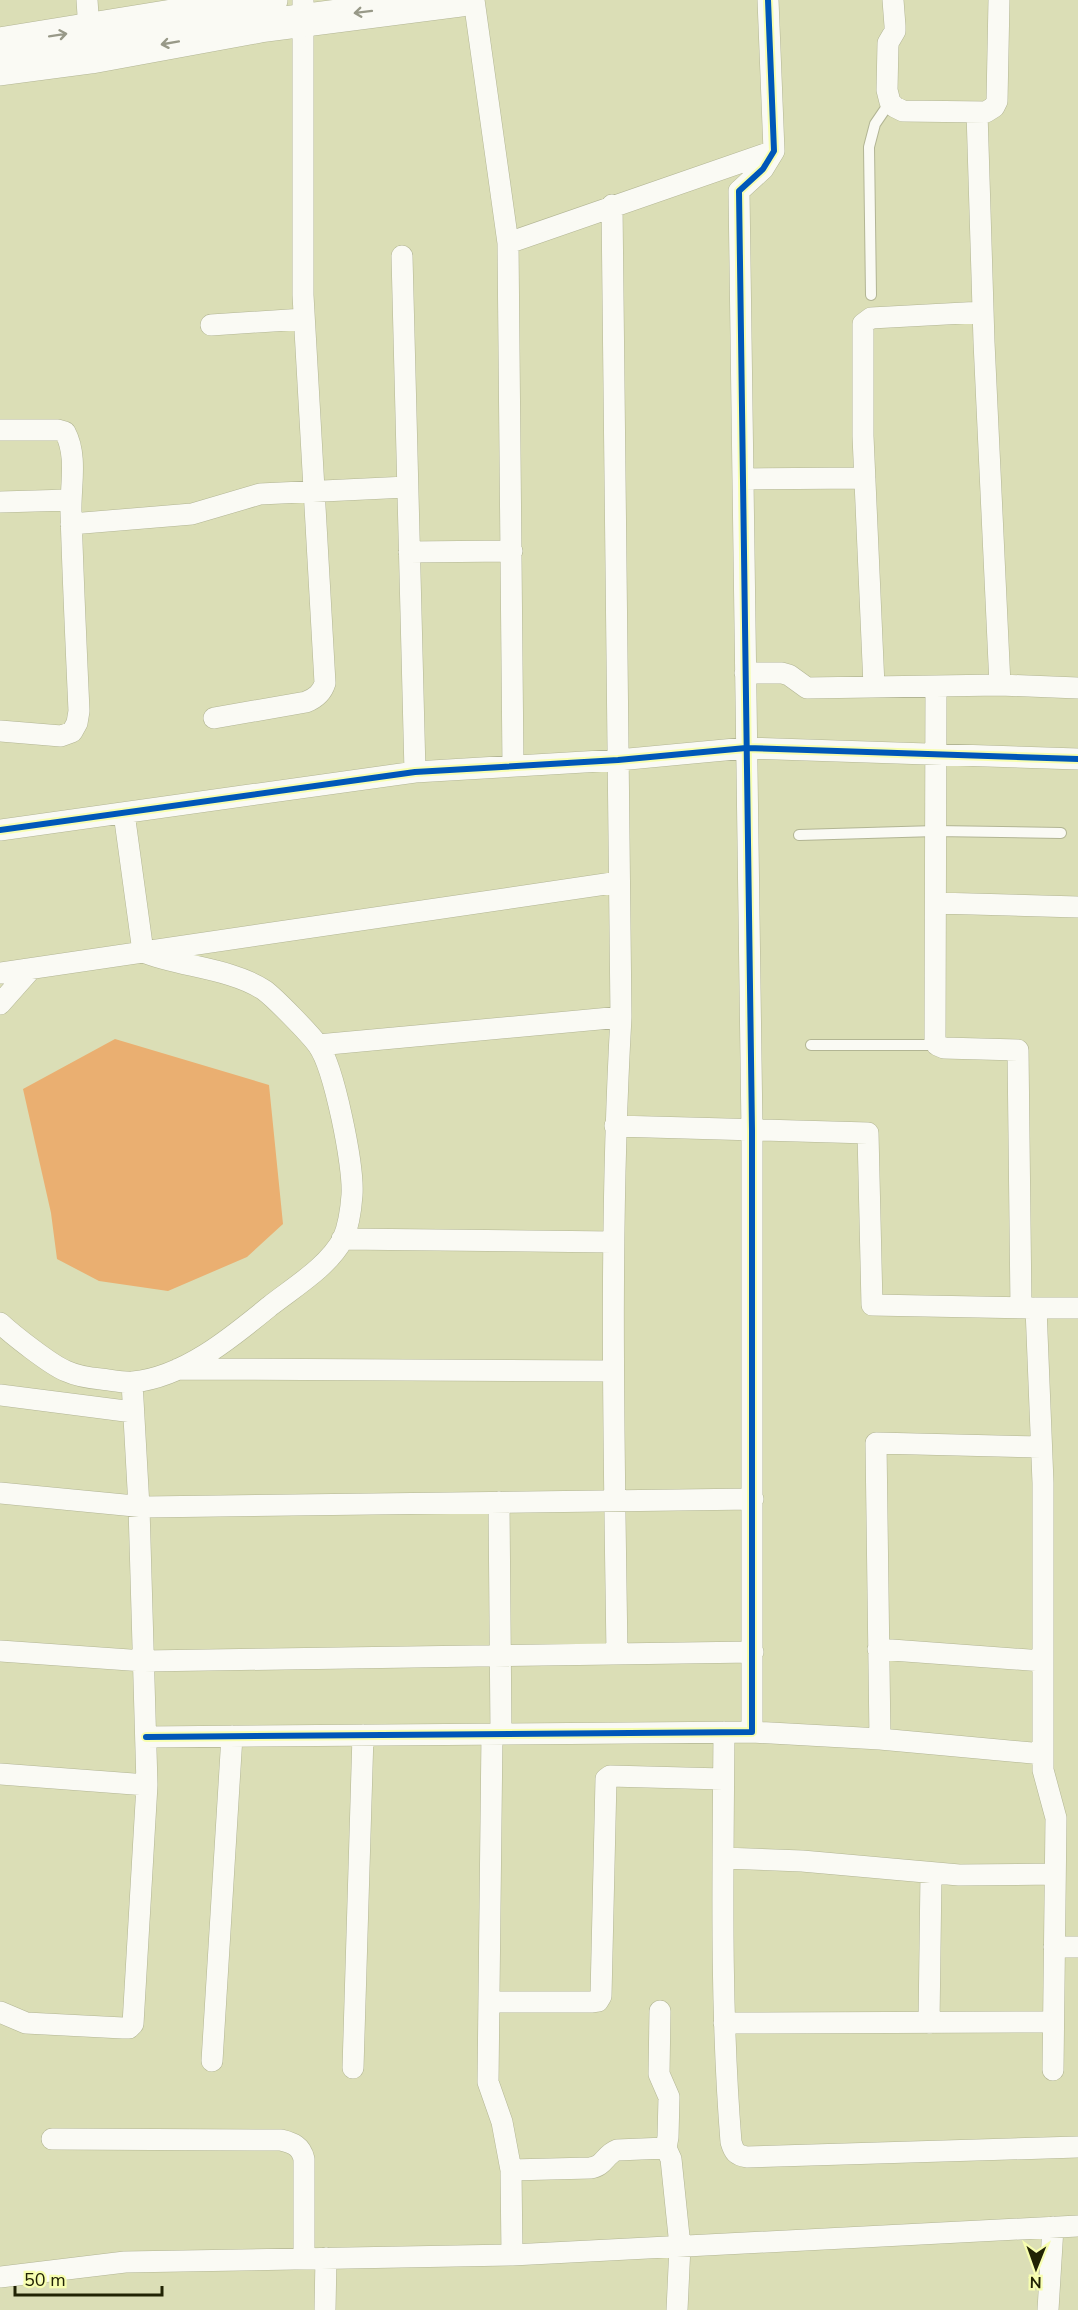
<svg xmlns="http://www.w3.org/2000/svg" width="1078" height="2310" font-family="'Nunito Sans',sans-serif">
<rect width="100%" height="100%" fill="#dbdeb6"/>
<path fill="#eaaf71" d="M115 1039 269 1085 283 1224 247 1257 168 1291 99 1281 57 1259 51 1213 23 1089Z"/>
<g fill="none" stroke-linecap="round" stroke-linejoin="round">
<g stroke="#b2b594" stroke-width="12">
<path id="lane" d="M871 295 869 147 875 124 890 102
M799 835 936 831 1061 833
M811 1045H937"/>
</g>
<g stroke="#b2b594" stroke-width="22">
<path id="street" d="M87 0 89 30
M474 0 508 243
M893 0 895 26V31L888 43 887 90 890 102 895 107 903 111 986 112 994 107 997 101 999 0
M977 112 984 342 1000 685
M612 205 621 1017C609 1229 614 1441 617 1654
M402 256 415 772
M211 325 304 319
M0 430H58L65 432C78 456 70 487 71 513 73 579 76 645 79 711L77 723 72 732 61 736 0 731
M743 479 865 478
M0 502 70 500
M71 524 192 514 260 494 407 487
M409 552 512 551
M745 673H782L789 675 807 688 1000 685 1078 688
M874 686 863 436V324L871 318 983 312
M936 686 935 1040 937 1045 944 1048 1018 1050 1021 1308
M214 718 306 702C316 698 322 693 325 683L303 295V0
M513 766 508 243 774 151
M0 830 415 772 618 760 746 748 1078 759
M936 903 1078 907
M0 973 619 882
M0 1004 31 969
M318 1045 621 1017
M615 1126 868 1133 872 1305 1033 1308
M342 1239 612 1242
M0 1323C13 1335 51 1365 66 1371 77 1376 89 1378 101 1379 111 1380 123 1383 133 1382 184 1377 231 1338 270 1306 294 1287 328 1267 343 1239 349 1225 351 1209 352 1195 354 1166 334 1067 318 1045 310 1034 275 998 264 990 230 968 181 967 143 952L124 813
M178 1369 612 1371
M0 1395 133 1412
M1041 1447 876 1443 880 1739 1043 1754
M0 1493 145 1507 753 1499
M499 1502 501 1734
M878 1649 1043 1661
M0 1651 144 1661 753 1652
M724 1732C723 1869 720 2005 731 2142 734 2152 736 2155 747 2157L1078 2147
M752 1732 880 1739
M492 1734 488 2082 502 2122 511 2170 512 2255
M146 1737 752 1732V1131L739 191 763 169 774 151 768 0
M0 1774 147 1785 139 1507 132 1382
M723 1858 802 1861 959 1875 1055 1874
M1054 1947H1078
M489 2002H591L598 2001 601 1996 606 1779 610 1776 723 1779
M660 2011 659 2074 669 2097 668 2137 666 2148
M0 2012 26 2023 123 2028H129L133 2024 147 1785
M724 2023 1053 2022
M929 2023 931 1874
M212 2061 232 1736
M353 2068 363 1735
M1053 2070 1056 1818 1043 1770V1483L1036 1308H1078
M52 2139 281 2140C293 2143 301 2146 304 2159V2259
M511 2170 590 2168C605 2166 604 2155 617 2150L666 2148 671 2159 680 2246 677 2310
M0 2277 125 2262 512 2255 1078 2226
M325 2310 326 2258
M1048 2310 1053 2227"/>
</g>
<g stroke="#b2b594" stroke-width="34">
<path id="primary" d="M0 44 271 0
M0 69 91 57 260 26 462 0"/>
</g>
<use href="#lane" stroke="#fafaf4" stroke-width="10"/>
<use href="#street" stroke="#fafaf4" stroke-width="21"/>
<use href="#primary" stroke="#fafaf4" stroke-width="33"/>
<g stroke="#f7feb0" stroke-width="10">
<path id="cycleway" d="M0 830 415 772 618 760 746 748 1078 759
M146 1737 752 1732V1131L739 191 763 169 774 151 768 0"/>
</g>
<use href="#cycleway" stroke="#0057b8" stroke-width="6"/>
</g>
<defs><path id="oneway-shaft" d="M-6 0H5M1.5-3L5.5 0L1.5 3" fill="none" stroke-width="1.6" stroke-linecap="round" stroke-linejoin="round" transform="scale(1.5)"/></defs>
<g stroke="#989988">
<use href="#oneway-shaft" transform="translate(363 12) rotate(173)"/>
<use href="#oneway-shaft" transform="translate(58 35) rotate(-9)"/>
<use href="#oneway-shaft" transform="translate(170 43) rotate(170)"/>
</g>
<g transform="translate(1036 2268) rotate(181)" stroke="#f7feb0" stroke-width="4.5" paint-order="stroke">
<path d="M0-4.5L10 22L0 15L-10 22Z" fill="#212304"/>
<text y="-9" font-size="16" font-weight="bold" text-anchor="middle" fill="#212304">N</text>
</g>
<path d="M15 2286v9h147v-9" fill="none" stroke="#212304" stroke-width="3"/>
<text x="24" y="2286" font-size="18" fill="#212304" stroke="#f7feb0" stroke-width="4.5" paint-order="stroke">50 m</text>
</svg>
